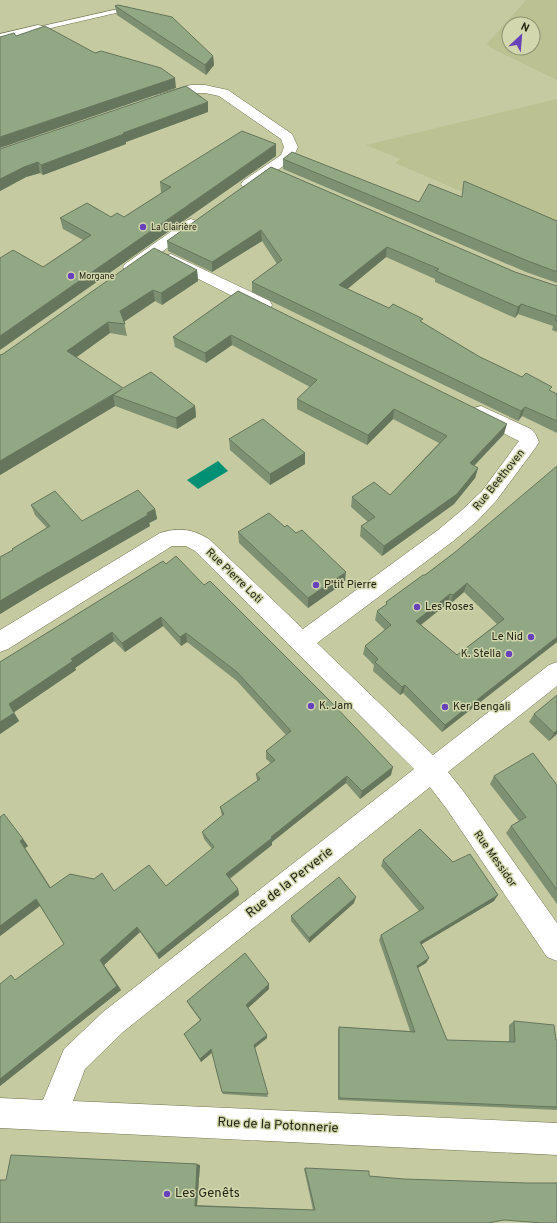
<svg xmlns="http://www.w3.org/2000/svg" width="557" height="1223" font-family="Overpass,sans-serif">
<rect width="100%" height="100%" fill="#c5caa1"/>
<path fill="#bbc190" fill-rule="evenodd" d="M526 0H557V80L493 49 487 44ZM509 24H533V48H509Z
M557 99V232L395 163 400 159 366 145Z"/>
<path fill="#029075" d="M218 461 228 471 198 489 187 480Z"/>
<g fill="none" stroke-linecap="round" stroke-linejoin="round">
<g stroke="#6e724c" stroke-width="1">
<path id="lane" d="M127 7 129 8V10L38 31 34 29 38 27Z"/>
</g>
<g stroke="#6e724c" stroke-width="1">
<path id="street" d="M38 25 42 26 44 29 42 32 0 42V34Z
M191 85H205L228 90 292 134 298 147 292 160 253 187 248 188 243 187 241 184 243 181 281 155 284 147 281 139 219 96 205 93H192L162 102 157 101 155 98 157 95Z
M191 219 196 221 199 224 196 227 137 270 131 272 125 270 123 267 125 264 186 221Z
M171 254 270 301 272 305 270 309 264 310 258 309 165 262 163 259 165 256Z
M481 406 531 429 535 433 539 442 536 447 496 501 476 522 452 542 317 643 433 755 549 665 557 662V686L448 772 464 792 557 923V961L547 957 446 808 430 787 123 1032 85 1069 73 1101 557 1123V1155L0 1128V1098L43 1100 64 1049 103 1012 414 769 195 551 186 546H172L8 649 0 652V630L160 533C178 527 193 529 209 539L303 629 438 530 462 510 482 491 519 441 474 418 472 413 474 408Z"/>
</g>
<use href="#lane" fill="#fff" fill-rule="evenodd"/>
<use href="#street" fill="#fff" fill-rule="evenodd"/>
</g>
<path fill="#7e9072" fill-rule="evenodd" d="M115 6 213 56 214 65 206 75 117 15Z
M208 112 126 142V144L43 175 40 173 26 177 0 191V149Z
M276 156 43 267 83 240 63 229 60 218 111 217H124L161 193 160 182Z
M283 159 419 202 462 197 464 181 557 221V283L526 272 283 169Z
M271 167 515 272 557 286V332L552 330 553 326 518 314 515 318 435 282V279L386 257 347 289 422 323 480 357 557 394V433L522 416 518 421 252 292V282L277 264 262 241 212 272 168 251 167 241Z
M197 270 198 281 162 305 155 301 124 322 127 336 110 333 76 357 123 388 195 406 196 417 177 429 115 406 0 475V355Z
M238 291 504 434 474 466 478 468 475 478 454 504 382 556 360 536 361 526 368 522 351 507 352 497 390 495 439 443 393 419 367 445 297 409V399L310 387 232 345 206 363 175 347 173 337Z
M229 439 305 453V464L270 485 230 450Z
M31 505 82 521 155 509 157 519 149 523 150 526 41 589 0 614V557L12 550V549L47 528 35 515Z
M238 532 345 582 308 608 239 543Z
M454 553 557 642 442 732 403 693 400 695 373 671 374 665 363 654 365 646 385 630 375 620 377 611 386 605V602L425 575ZM464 592 497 624 457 655 421 625 448 603 450 604Z
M163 561 391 775 360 799 346 783 272 842V845L230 879 238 889 239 895 159 959 140 932 104 965 121 990 0 1086V984L16 980 64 944 40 906 0 936 23 839 28 846 25 848 51 888 114 891 166 886 212 849 204 839 202 832 222 816 220 807 257 781 256 774 271 763 266 759V751L286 735 237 681 187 642 181 646 163 626 125 652 114 641 75 668 76 670 14 712 19 721 0 734V662Z
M534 714 557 734 549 741 529 722Z
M494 776 557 785V904L506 833 511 826 519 821 490 784Z
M383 860 453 862 494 901 421 944 429 958 426 963 418 968 447 1040 509 1042V1025L514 1021 557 1040V1110L338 1100V1030L339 1027 410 1031 379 940 381 935 419 911 381 866Z
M354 903 309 943 291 921V916Z
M269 989 248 1008 267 1035V1038L255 1048 268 1097 223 1094 222 1092 212 1053 201 1062 184 1034 200 1020 189 1005 187 1001Z
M200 1165 197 1205 313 1210 304 1169 305 1168 369 1176 504 1220 0 1223 6 1180Z"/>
<path fill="#66765c" d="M213 56 214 65 206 75 205 65Z
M175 78 176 88 0 148V137Z
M208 102V112L126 142V144L43 175 41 165 123 133Z
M276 144V156L0 350V336Z
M38 162 40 173 26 177 0 191V179L24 167Z
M261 230 262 241 212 272V262Z
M387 247 386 257 339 296V285Z
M197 270 198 281 162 305 161 293Z
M153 290 155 301 122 323 120 311Z
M521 304 518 314 515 318 518 307Z
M108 322 110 333 70 362 67 351Z
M231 335 232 345 206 363 205 353Z
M113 395 115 406 0 475V461Z
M195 406 196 417 177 429 176 418Z
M525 407 522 416 518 421 521 411Z
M394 409 393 419 367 445 368 435Z
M507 424 504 434 467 473 470 463Z
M305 453V464L270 485V474Z
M478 468 475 478 454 504 382 556 384 546Z
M155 509 157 519 149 523 150 526 41 589 0 614V601Z
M346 572 345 582 308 608V598Z
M467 583 464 592 450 604 453 595Z
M450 594 448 603 414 630 416 621Z
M161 617 163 626 125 652 122 643Z
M112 632 114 641 75 668 76 670 13 713 9 704 71 659Z
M186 633 187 642 181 646 180 637Z
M557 637V642L442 732 445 725Z
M405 685 403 693 400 695 402 687Z
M14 713 19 721 0 734V722Z
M557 730V734L549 741 554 733Z
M393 767 391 775 360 799 362 791Z
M347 776 346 783 272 842V845L227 880 226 874 271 837Z
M23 839 28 846 25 848 55 894 20 841Z
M238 889 239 895 159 959 157 954Z
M498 895 494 901 417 947 420 942Z
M356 897 354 903 309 943V938Z
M36 899 41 905 0 936V926Z
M137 927 140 932 104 965 121 990 0 1086V1079L100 960Z
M429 958 426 963 414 970 417 966Z
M269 984V989L247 1009 246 1005Z
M267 1035V1038L254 1048V1045Z
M211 1049 212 1052 201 1062 200 1059Z
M197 1164 200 1165 197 1205 195 1206Z"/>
<path fill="#92a884" stroke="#66765c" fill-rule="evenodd" d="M118 5 172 17 213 56 205 65 115 6Z
M45 26 95 53 101 51 161 68 175 78 0 137V37L14 33 16 36Z
M186 86 208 102 123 133 124 134 41 165 38 162 24 167 0 179V149Z
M242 131 276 144 0 336V258L13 250 43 267 91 235 60 218 87 203 111 217 117 213 124 217 171 187 160 182Z
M292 152 419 202 429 184 462 197 464 181 557 221V272L528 261 283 159Z
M271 167 515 272 557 286V321L555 320 556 316 521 304 518 307 436 271 439 269 387 247 339 285 389 308 393 304 423 319 420 321 480 357 522 377 526 373 552 387 549 390 557 394V421L525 407 521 411 252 282 282 260 261 230 212 262 167 241Z
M154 248 197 270 161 293 153 290 120 311 125 324 108 322 67 351 123 388 151 372 195 406 176 418 113 395 122 389 0 461V355L3 354Z
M238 291 507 424 470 463 478 468 457 494 384 546 361 526 375 517 352 497 374 482 390 495 447 436 394 409 368 435 297 399 317 380 231 335 205 353 173 337Z
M263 419 305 453 270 474 229 439Z
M557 466V637L445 725 405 685 402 687 375 662 378 659 365 646 391 625 377 611 387 604 386 602 423 575H425L454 553ZM467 583 504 619 457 655 416 621 450 594 453 595Z
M138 490 155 509 147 513 148 515 37 579 0 601V557L13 550 12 549 50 526 31 505 55 491 82 521Z
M269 513 285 527 287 525 296 533 302 530 346 572 308 598 238 532Z
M176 556 204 585 210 581 330 701 393 767 362 791 347 776 271 837 272 838 226 874 238 889 157 954 137 927 100 960 117 986 0 1079V984L11 975 15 980 64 944 36 899 0 926V817L4 814 23 839 20 841 50 888 70 874 94 879 102 873 114 891 149 865 166 886 214 847 202 832 224 814 220 807 260 779 256 774 275 760 266 751 291 731 237 672 186 633 180 637 161 617 122 643 112 632 71 659 73 661 9 704 14 713 0 722V662L163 561 166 564Z
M557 695V730L554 733 534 714Z
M533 753 557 785V890L511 826 526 817 494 776Z
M420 829 453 862 470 854 498 895 420 942 429 958 417 966 447 1040 515 1042 514 1021 554 1025 556 1040H557V1107L339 1098V1027L415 1032 381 935 424 908 383 860Z
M339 877 356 897 309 938 291 916Z
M245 953 269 984 246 1005 267 1035 254 1045 268 1094 222 1092 211 1049 200 1059 184 1034 201 1020 187 1001Z
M11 1155 197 1164 195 1206 315 1210 305 1168 369 1171V1176L404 1179 527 1183H557V1223H543L504 1220 488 1223H0V1180H6Z"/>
<g fill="#6842ba" stroke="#d2d7ad" stroke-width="1.5">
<circle cx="143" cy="227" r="4"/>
<circle cx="71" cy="276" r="4"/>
<circle cx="316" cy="585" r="4"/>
<circle cx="417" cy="607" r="4"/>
<circle cx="531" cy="637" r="4"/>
<circle cx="509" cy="654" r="4"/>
<circle cx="311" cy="706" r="4"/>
<circle cx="445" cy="707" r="4"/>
<circle cx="167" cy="1194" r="4"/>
</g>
<g text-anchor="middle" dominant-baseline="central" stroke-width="3" stroke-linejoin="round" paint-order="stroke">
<g font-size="9" fill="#232515" stroke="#d2d7ad" text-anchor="start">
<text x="151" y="227">La Clairière</text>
<text x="79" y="276">Morgane</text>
</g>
<g font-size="11" fill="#232515" stroke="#d2d7ad">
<text transform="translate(499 480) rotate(-51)">Rue Beethoven</text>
<text transform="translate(234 576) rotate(44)">Rue Pierre Loti</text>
<text transform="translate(495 859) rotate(55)">Rue Messidor</text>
</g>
<g font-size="11" fill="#232515" stroke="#d2d7ad" text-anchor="start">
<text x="324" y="585">P'tit Pierre</text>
<text x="425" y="607">Les Roses</text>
<text x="523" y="637" text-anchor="end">Le Nid</text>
<text x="501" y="654" text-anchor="end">K. Stella</text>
<text x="319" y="706">K. Jam</text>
<text x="453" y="707">Ker Bengali</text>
</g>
<g font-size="13" fill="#232515" stroke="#d2d7ad">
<text transform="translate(290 883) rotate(-38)">Rue de la Perverie</text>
<text transform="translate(278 1126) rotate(3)">Rue de la Potonnerie</text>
</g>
<g font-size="13" fill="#232515" stroke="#d2d7ad" text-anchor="start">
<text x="175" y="1194">Les Genêts</text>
</g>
</g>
<g transform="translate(521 36) rotate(26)"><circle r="19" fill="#d2d7ad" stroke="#8c9070"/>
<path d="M0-3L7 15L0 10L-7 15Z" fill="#6842ba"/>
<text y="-6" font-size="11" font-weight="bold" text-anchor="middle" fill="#232515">N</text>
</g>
</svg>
